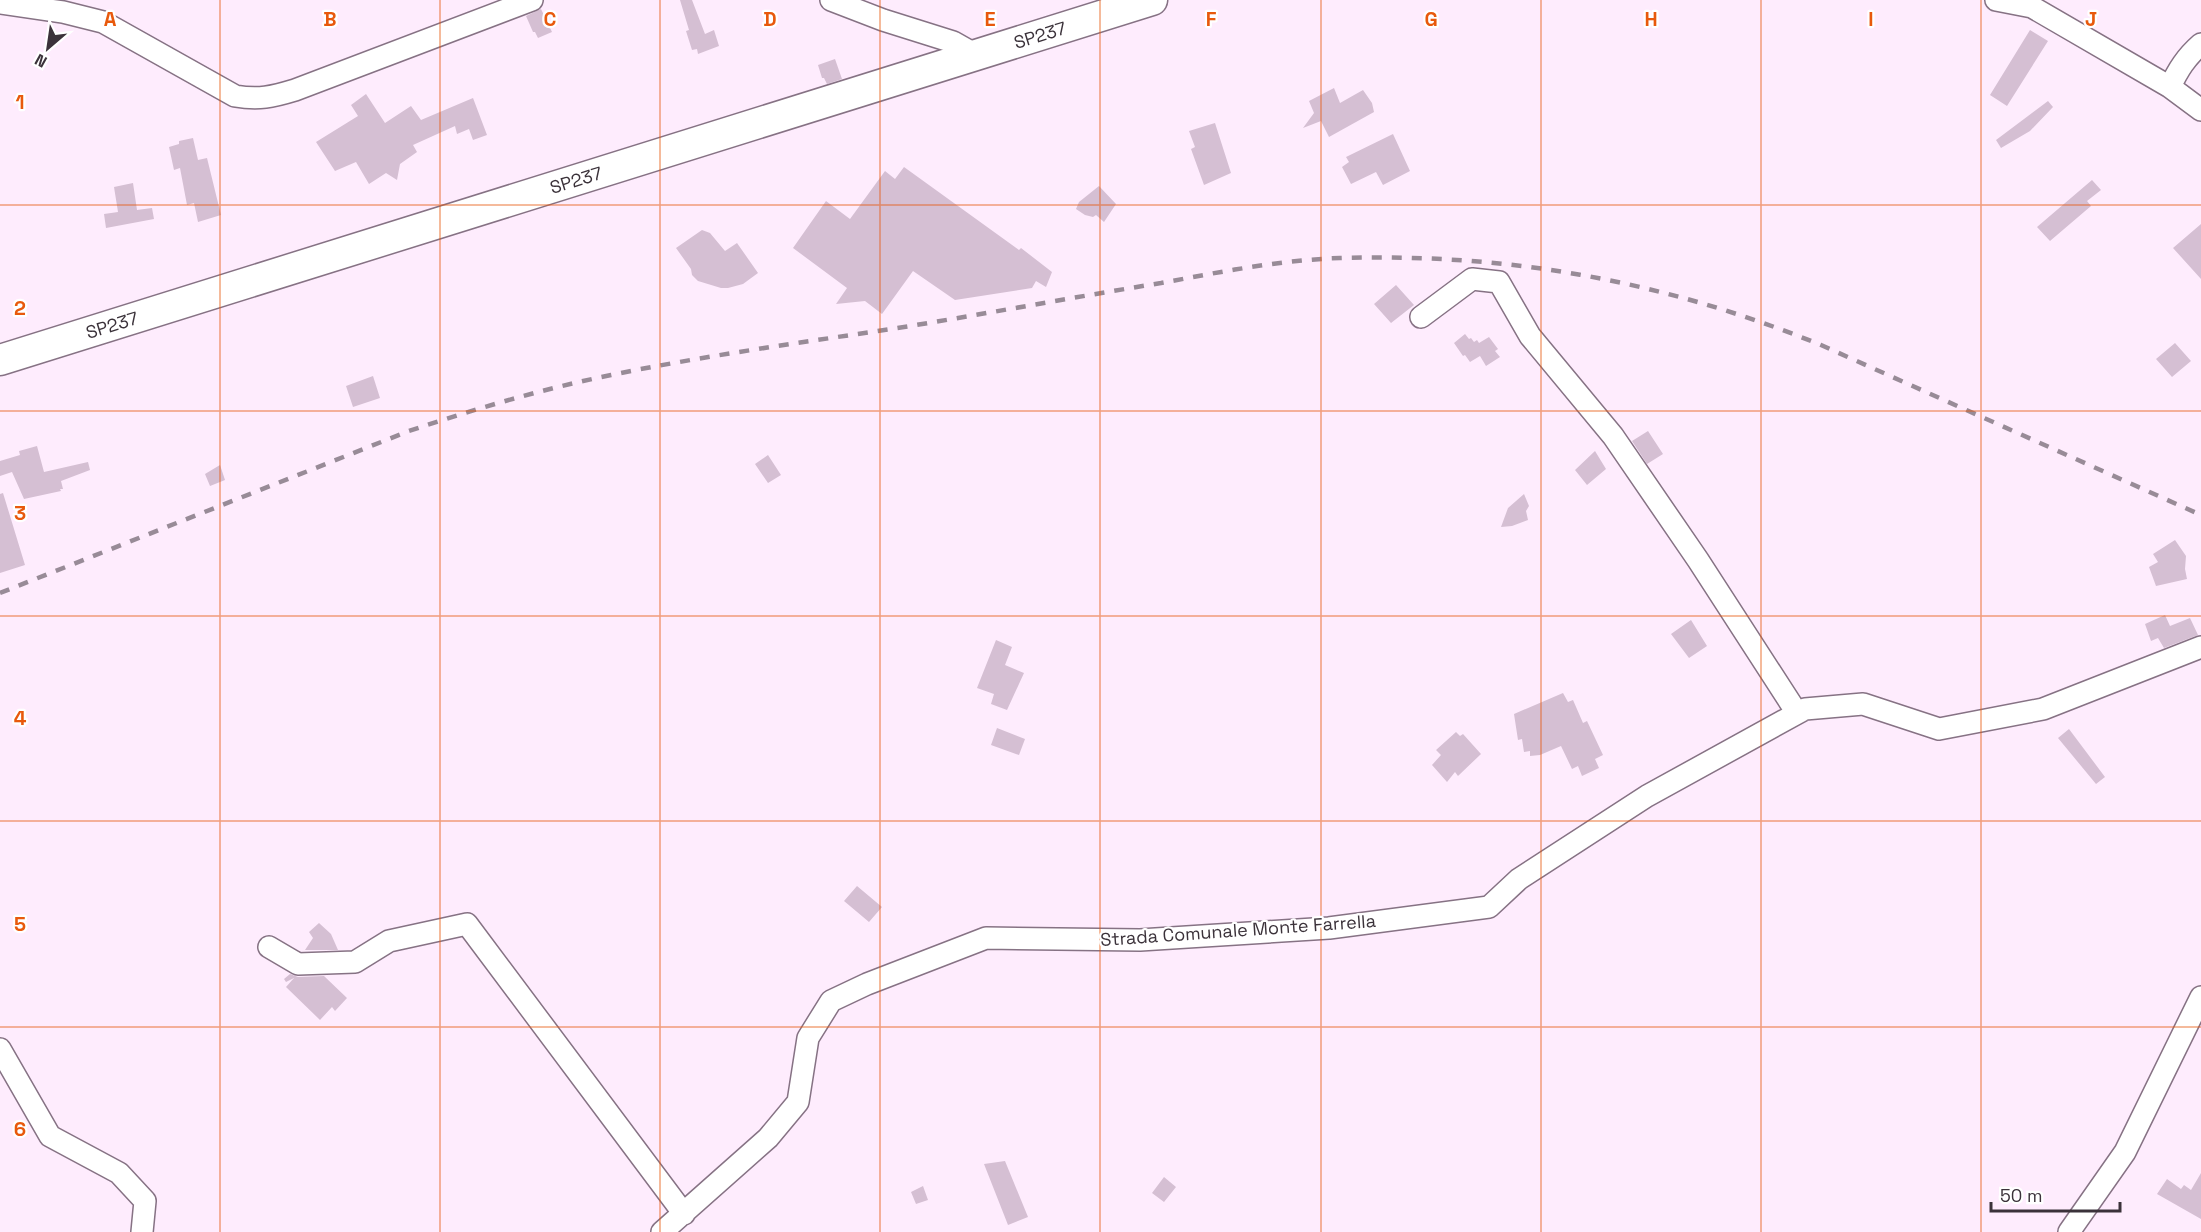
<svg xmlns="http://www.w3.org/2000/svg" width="2201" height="1232" font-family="'Space Grotesk',sans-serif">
<rect width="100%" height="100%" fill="#feecfd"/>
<path fill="#d5bfd3" d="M680 0H692L705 34 714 30 719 46 698 54 697 49 692 50 686 31 689 30Z
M541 9 552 32 538 38 535 32H533L526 16Z
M2030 30 2048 41 2007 106 1990 95Z
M835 59 842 79 827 84 824 78H822L818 65Z
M1334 88 1340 103 1363 90 1372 103 1374 112 1329 137 1321 121 1303 128 1314 113 1309 101Z
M366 94 385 123 411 106 421 120 473 98 487 135 473 140 469 129 457 134 455 126 413 145 417 152 400 164 397 180 386 173 369 184 356 162 335 171 316 142 358 116 351 105Z
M2048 101 2053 107 2030 131 2001 148 1996 140Z
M1215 123 1231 173 1204 185 1191 149 1195 147 1189 131Z
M1393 134 1410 171 1383 185 1376 172 1351 184 1342 167 1349 162 1346 157Z
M193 138 198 160 207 158 221 215 198 222 194 203 187 205 180 168 174 170 169 147 179 144V141Z
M904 167 1019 250 1021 248 1052 272 1046 287 1036 281 1032 288 955 300 913 271 882 314 865 301 836 304 847 288 793 248 826 201 850 219 885 171 895 179Z
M2092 180 2101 190 2087 201 2091 206 2050 241 2037 227Z
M133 183 137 210 152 208 154 219 106 228 104 214 118 212 114 187Z
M1099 186 1116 204 1104 222 1096 215 1093 217 1085 215 1076 209 1079 202Z
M2201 224V279L2173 248Z
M702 230 710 233 725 251 737 243 758 273 743 284 728 288H721L698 281 692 275 691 269 676 248Z
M1396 285 1414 305 1391 323 1374 304Z
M1465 334 1469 339 1471 338 1474 342 1477 340 1479 343 1489 337 1498 349 1495 351 1500 357 1486 366 1480 356 1470 362 1465 355 1463 356 1454 343Z
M2175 343 2191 361 2172 377 2156 359Z
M373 376 380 398 353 407 346 386Z
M1648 431 1663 454 1647 464 1632 441Z
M37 446 44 472 88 462 90 470 61 481 63 489H60L61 491 24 499 12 472 0 476V461L20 455 19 451Z
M1595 451 1606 469 1587 485 1575 470Z
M768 455 781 475 768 483 755 464Z
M220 465 225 480 210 486 205 474Z
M3 493 25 565 0 573V494Z
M1524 494 1529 506 1526 511 1528 520 1512 526 1501 527 1508 508Z
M2175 540 2186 556 2185 569 2187 579 2156 586 2149 567 2158 562 2153 554Z
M2165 615 2170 626 2190 618 2198 635 2164 648 2158 638 2151 641 2145 624Z
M1691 620 1707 646 1689 658 1671 634Z
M996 640 1012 647 1005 665 1024 673 1007 710 991 704 994 694 977 688Z
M1563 693 1568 702 1573 700 1583 723 1587 721 1603 755 1595 759 1599 768 1582 776 1578 766 1572 769 1561 746 1540 755 1530 756V751L1524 752 1522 739 1518 740 1514 714Z
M997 728 1025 739 1019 755 991 745Z
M2069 729 2105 777 2096 784 2058 738Z
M1456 732 1460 736 1463 734 1481 754 1458 776 1455 772 1447 782 1432 765 1441 755 1436 750Z
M857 886 882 907 869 922 844 901Z
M319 923 331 934 338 950H305L313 938 309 932Z
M290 974 298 977 324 976 347 998 335 1011 332 1007 320 1020 286 987 294 978 286 982 284 979Z
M1005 1161 1028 1217 1008 1225 984 1164Z
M2201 1173V1219L2157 1194 2167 1179 2181 1189 2184 1185 2191 1190Z
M1164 1177 1176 1187 1164 1202 1152 1193Z
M923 1186 928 1200 916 1204 911 1192Z"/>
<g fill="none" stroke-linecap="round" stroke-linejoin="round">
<g stroke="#867284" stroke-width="24">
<path id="minor" d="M831 0 883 20 953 42 976 55
M1996 0 2032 7 2170 87 2201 110
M0 3 63 12 103 22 235 96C259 100 272 97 295 90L532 0
M2170 87C2178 70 2186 57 2201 44
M1421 317 1472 279 1499 282 1530 336 1613 436 1698 560 1797 713
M269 947 298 964 355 962 389 941 467 924 684 1214
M0 1049 50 1136 119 1173 145 1201 142 1232
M662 1232 768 1138 798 1102 808 1038 831 1001 867 984 986 938 1140 940 1329 928 1489 907 1519 879 1647 796 1805 709 1863 704 1939 729 2043 709 2201 647
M2069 1232 2125 1152 2201 997"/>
</g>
<g stroke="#867284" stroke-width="33">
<path id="secondary" d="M0 360 1152 0"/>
</g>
<use href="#minor" stroke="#fff" stroke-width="21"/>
<use href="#secondary" stroke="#fff" stroke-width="30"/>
<path stroke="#988b97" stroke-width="4.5" stroke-dasharray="10 10" stroke-linecap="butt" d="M0 593 409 431C475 409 542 389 611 375 708 355 806 342 904 327 990 313 1075 297 1161 283 1220 272 1280 260 1340 258 1509 253 1664 281 1821 345L2201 515"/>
</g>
<path fill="none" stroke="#e8590c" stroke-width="1.5" stroke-opacity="0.55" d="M220 0V1232M440 0V1232M660 0V1232M880 0V1232M1100 0V1232M1321 0V1232M1541 0V1232M1761 0V1232M1981 0V1232M0 205H2201M0 411H2201M0 616H2201M0 821H2201M0 1027H2201"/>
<g text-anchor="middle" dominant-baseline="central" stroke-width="4.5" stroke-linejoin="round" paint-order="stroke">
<g font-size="18" fill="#3b323a" stroke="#fff">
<text transform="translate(1040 35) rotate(-17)">SP237</text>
<text transform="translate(576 180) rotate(-17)">SP237</text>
<text transform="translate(112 325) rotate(-17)">SP237</text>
<text transform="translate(1238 930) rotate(-4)">Strada Comunale Monte Farrella</text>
</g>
</g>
<g font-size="20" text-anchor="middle" font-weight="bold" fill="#e8590c" stroke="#fff" stroke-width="4.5" stroke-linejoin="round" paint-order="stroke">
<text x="110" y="26">A</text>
<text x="330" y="26">B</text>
<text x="550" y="26">C</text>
<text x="770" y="26">D</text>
<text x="990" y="26">E</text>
<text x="1211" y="26">F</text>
<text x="1431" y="26">G</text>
<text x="1651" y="26">H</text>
<text x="1871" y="26">I</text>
<text x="2091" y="26">J</text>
<text x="20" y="109">1</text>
<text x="20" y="315">2</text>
<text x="20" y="520">3</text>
<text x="20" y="725">4</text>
<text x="20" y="931">5</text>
<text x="20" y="1136">6</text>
</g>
<g transform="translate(48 48) rotate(209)" stroke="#ffffff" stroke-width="4.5" paint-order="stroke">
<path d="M0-4.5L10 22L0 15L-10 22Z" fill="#3b323a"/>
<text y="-9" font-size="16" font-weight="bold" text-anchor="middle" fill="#3b323a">N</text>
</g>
<path d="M1991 1202v9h129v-9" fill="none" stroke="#3b323a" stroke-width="3"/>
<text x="2000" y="1202" font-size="18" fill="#3b323a" stroke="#ffffff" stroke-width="4.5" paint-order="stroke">50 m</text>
</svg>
